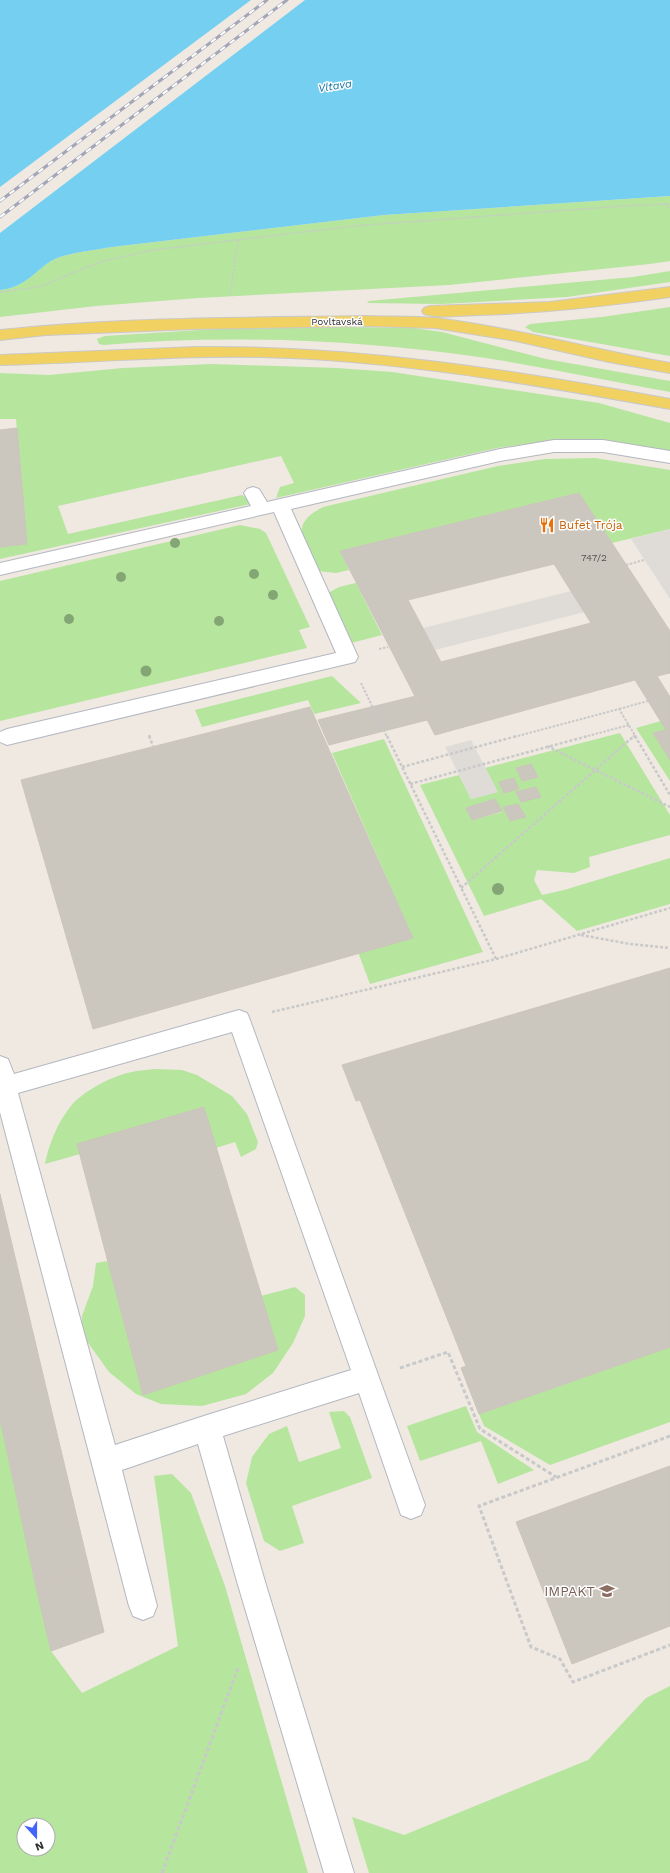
<svg xmlns="http://www.w3.org/2000/svg" width="670" height="1873" font-family="'Work Sans',sans-serif">
<rect width="100%" height="100%" fill="#efe9e1"/>
<path fill="#b6e59e" fill-rule="evenodd" d="M670 196V261L650 264 449 285 198 298 96 306 0 317V290C24 288 33 273 51 261 64 253 96 250 112 247L384 215Z
M670 271V282L567 297 443 304 367 303 369 301 633 277Z
M670 307V356L533 332 525 327 530 324 602 317Z
M347 327 414 328 442 332 546 359 670 381V392C609 381 548 368 486 358 360 340 231 334 104 345L99 344 97 339 105 336 216 329Z
M211 364 337 368 392 372 599 403 670 423V455L634 445 548 441 497 448 276 498 280 487 294 483 281 456 58 506 68 534 242 495 255 503 0 559V547L27 544 16 419H0V373L49 375 123 368Z
M595 458 670 470V529L612 543 579 493 340 551 349 570 336 573 317 571C304 544 287 525 323 507L498 466 545 459Z
M240 525 260 529 266 533 310 627 299 630 307 648 0 721V581Z
M356 583 382 635 351 643 328 593 339 587Z
M332 676 361 703 314 714 308 700 202 727 195 710Z
M661 721 666 730 653 733 670 760V781L636 728Z
M620 733 670 815V835L589 857 590 867 574 873 537 870 534 880 542 895 564 890 670 858V904L577 931 541 899 484 916 420 785 459 775 471 799 497 792 485 768ZM531 765 538 777 523 781 516 768ZM514 778 519 789 504 793 499 782ZM536 787 541 797 521 801 516 792ZM495 799 502 812 472 820 466 808ZM518 804 526 817 510 821 503 807Z
M384 739 483 952 370 984 358 952 413 938 332 753Z
M156 1069 182 1070 197 1075 232 1096 247 1114 258 1142 256 1149 241 1157 235 1142 216 1148 80 1154 45 1164C49 1143 58 1122 71 1106 83 1091 114 1075 132 1072 140 1070 148 1070 156 1069Z
M108 1261 143 1395 278 1350 261 1296 295 1287 305 1295V1316L293 1343 273 1373 246 1394 202 1406 161 1404 136 1394 109 1372 86 1340 82 1330V1316L93 1286 96 1263Z
M670 1347V1422L550 1465 484 1426 479 1414Z
M466 1406 477 1432 534 1470 498 1484 481 1441 420 1461 407 1426Z
M344 1411 350 1417 372 1478 292 1506 304 1543 280 1551 264 1541 246 1483 252 1457 269 1434 287 1426 299 1462 341 1448 329 1412Z
M0 1419 51 1651 82 1693 178 1646 154 1476 172 1474 191 1493 225 1586 308 1873H0ZM24 1825H48V1849H24Z
M670 1686V1873H369L352 1817 404 1835 588 1760 646 1698Z"/>
<path fill="#dfdcd8" d="M670 529V599L631 539Z
M571 591 585 612 435 650 423 628Z
M471 740 498 792 471 799 445 747Z"/>
<path fill="#75cff0" fill-rule="evenodd" d="M0 0H269L263 1 256 7 262 13H281L286 6 275 0H670V196L384 215 112 247C96 250 64 253 51 261 33 273 24 288 0 290ZM100 133 110 139 102 148 86 149 76 143 84 134Z"/>
<path fill="#efe9e1" fill-rule="evenodd" d="M251 0H271L258 7 263 11 272 13 280 11 284 8 283 5 273 0H305L0 233V187ZM95 134 104 136 108 140 107 142 97 148 86 147 79 144V140L81 138Z"/>
<path fill="#cbc7bf" stroke="#cbc5ba" fill-rule="evenodd" d="M17 428 27 544 0 547V430Z
M579 493 670 631V673L657 676 670 697V729L666 730 635 680 435 735 340 551ZM554 564 591 623 441 662 408 600Z
M416 696 427 720 329 745 318 720Z
M310 707 413 938 93 1029 21 780Z
M670 729V760L653 733Z
M531 764 538 777 522 781 516 768Z
M514 778 519 789 504 793 499 782Z
M536 787 541 797 521 802 516 792Z
M495 799 502 811 472 820 466 808Z
M518 804 526 817 510 821 503 807Z
M670 968V1347L479 1414 461 1368 466 1366 360 1100 356 1101 342 1065Z
M204 1107 278 1350 143 1395 77 1144Z
M0 1194 89 1568 36 1587 0 1419Z
M670 1466V1626L572 1664 516 1522Z
M89 1568 104 1632 51 1651 36 1587Z"/>
<g fill="none" stroke-linecap="round" stroke-linejoin="round">
<g stroke="#b4b7c1" stroke-width="2">
<path id="lane" d="M554 440H603L670 451V463L603 452H554L500 461 291 509 358 657 355 662 7 745 0 742V732L7 729 336 653 274 512 0 575V563L251 506 244 493 247 489 253 487 259 489 267 502 500 449Z
M239 1010 247 1013 250 1020 425 1505 421 1515 411 1519 401 1515 359 1393 223 1436 266 1585 354 1873H324L238 1585 198 1444 122 1470 157 1606 153 1616 143 1620 133 1616 129 1606 0 1112V1056L8 1059 14 1074ZM232 1032 351 1370 207 1415 115 1445 18 1093Z"/>
</g>
<g stroke="#c9c9c9" stroke-width="2">
<path id="primary" d="M670 287V297C607 306 543 313 479 315 462 315 441 319 424 314L422 311 424 308 430 306 550 302Z
M366 316C389 317 413 316 436 318 515 328 592 349 670 363V373L609 362 516 341 435 328 366 326 194 329 46 335 0 340V330C121 317 244 318 366 316Z
M196 347C356 345 513 370 670 399V409C535 385 399 360 261 357 174 355 87 363 0 365V355Z"/>
</g>
<path stroke="#c9c9c9" stroke-width="1.5" stroke-dasharray="2 1.5" stroke-linecap="butt" d="M665 204 670 209
M0 292 39 287 100 262 153 250 354 226 622 206 670 204
M230 295 238 241"/>
<path stroke="#c9c9c9" stroke-width="2" stroke-dasharray="2.5 1.5" stroke-linecap="butt" d="M626 565 644 560
M379 649 388 647
M361 683 387 737
M619 709 648 701
M149 735 150 737
M514 737 619 709 636 737
M584 737 629 725
M633 737 635 735"/>
<path stroke="#c9c9c9" stroke-width="2.5" stroke-dasharray="3 2" stroke-linecap="butt" d="M149 736 153 746
M387 736 496 959
M635 736 670 795
M547 746 670 807
M402 767 517 736
M410 784 588 736
M461 888 634 736
M581 935 630 944 670 948
M272 1012 496 959 670 908"/>
<path stroke="#c9c9c9" stroke-width="3" stroke-dasharray="4 2.5" stroke-linecap="butt" d="M400 1368 448 1352 480 1429 556 1477
M670 1436 479 1506 531 1647 560 1659 573 1682 670 1645
M162 1873 238 1668"/>
<use href="#lane" fill="#fff" fill-rule="evenodd"/>
<use href="#primary" fill="#f2d163" fill-rule="evenodd"/>
<g stroke="#a3a6b8" stroke-width="3">
<path id="rail" d="M0 201 267 0
M0 217 287 0"/>
</g>
<use href="#rail" stroke="#fff" stroke-width="2" stroke-dasharray="6" stroke-linecap="butt"/>
</g>
<g fill="#84a574">
<circle cx="175" cy="543" r="5"/>
<circle cx="254" cy="574" r="5"/>
<circle cx="121" cy="577" r="5"/>
<circle cx="273" cy="595" r="5"/>
<circle cx="69" cy="619" r="5"/>
<circle cx="219" cy="621" r="5"/>
<circle cx="146" cy="671" r="5.5"/>
<circle cx="498" cy="889" r="6"/>
</g>
<defs>
<g id="restaurant-bare" transform="scale(1.2)"><path d="M-5-6h1v4h1v-4h1v4h1v-4h1v5L-1.5 .5V6h-2V.5L-5-1ZM5-6V6H3V1.5H1.5Q1.5-4 5-6Z" fill="#e8710a" stroke="#fff" stroke-width="2.5" paint-order="stroke"/></g>
<g id="university-bare" transform="scale(1.2)"><path d="M0-5L7-2L0 1L-7-2ZM-4 1L0 2.5L4 1V4Q0 6-4 4Z" fill="#8d6e63" stroke="#fff" stroke-width="2.5" paint-order="stroke"/></g>
</defs>
<g fill-rule="evenodd">
<use href="#restaurant-bare" x="547" y="525"/>
<use href="#university-bare" x="607" y="1591"/>
</g>
<g text-anchor="middle" dominant-baseline="central" stroke-width="3" stroke-linejoin="round" paint-order="stroke">
<g font-size="10" fill="#2e2e2e" stroke="#fff">
<text x="337" y="321">Povltavská</text>
</g>
<g font-size="10" fill="#555452">
<text x="594" y="557">747/2</text>
</g>
<g font-size="11" font-style="italic" fill="#0d6fa3" stroke="#fff">
<text transform="translate(335 86) rotate(-9)">Vltava</text>
</g>
<g font-size="12" fill="#c56008" stroke="#fff" text-anchor="start">
<text x="559" y="525">Bufet Trója</text>
</g>
<g font-size="14" fill="#785e54" stroke="#fff" text-anchor="end">
<text x="595" y="1591">IMPAKT</text>
</g>
</g>
<g transform="translate(36 1837) rotate(159)"><circle r="19" fill="#ffffff" stroke="#ababab"/>
<path d="M0-3L7 15L0 10L-7 15Z" fill="#4264fb"/>
<text y="-6" font-size="11" font-weight="bold" text-anchor="middle" fill="#2e2e2e">N</text>
</g>
</svg>
